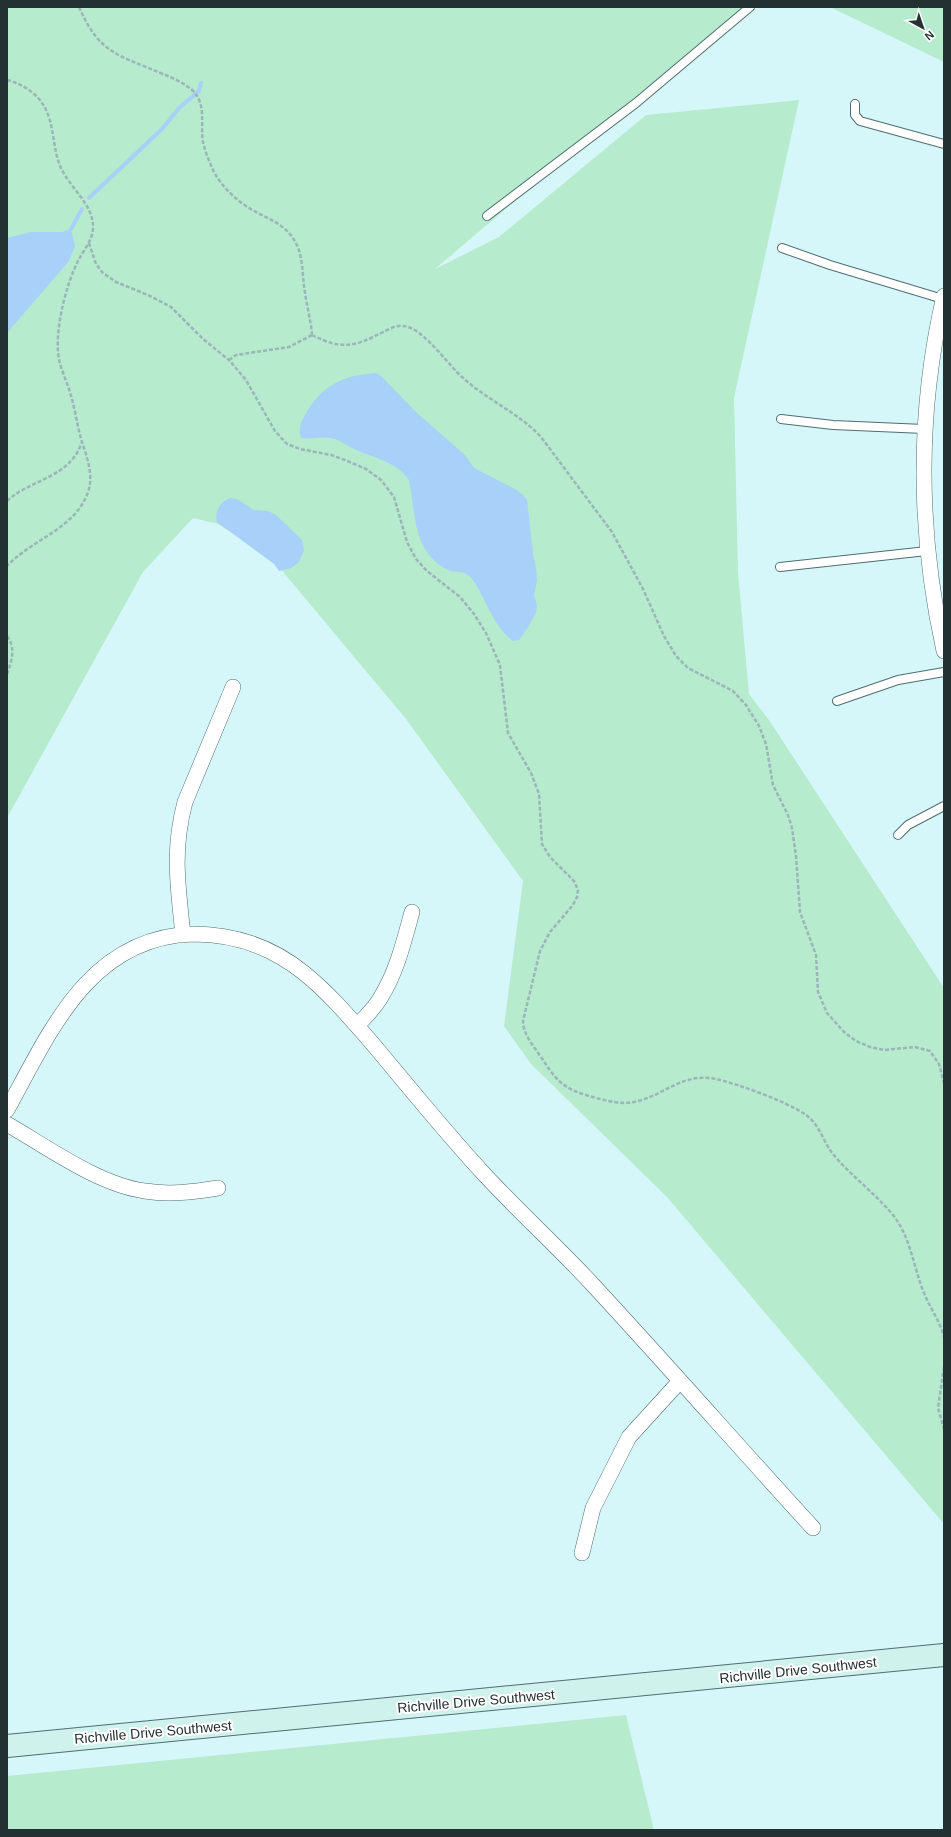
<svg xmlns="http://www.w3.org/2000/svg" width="951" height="1837" font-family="Helvetica,sans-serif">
<rect width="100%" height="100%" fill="#d6f7fa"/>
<path fill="#b6ebce" d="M7 7H743L435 269 499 237 646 115 799 100 734 398 738 572 749 694 769 720 944 988V1524L667 1197 531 1064 504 1026 523 881 406 719 279 567 247 542 218 524 193 518 143 572 7 818Z
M830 7H944V62Z
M626 1715 654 1830H7V1776Z"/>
<path fill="#a8d0f9" d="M71 229 75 246 69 261 7 333V238L31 232H62Z
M376 373 382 377 418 414 465 455 474 468 517 490 527 499 533 554 536 568 537 581 534 595 537 605 536 613 527 629 519 640 513 641C494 627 487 602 475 583 465 567 458 575 446 569 412 550 416 514 409 480 396 461 373 458 354 449 348 446 341 441 335 439 323 435 312 440 301 438 298 429 301 422 305 415 321 386 343 375 376 373Z
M231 498 237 499 254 510 268 511 276 515 302 540 304 550 299 562 291 568 279 571 274 564 217 522C214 512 220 501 231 498Z"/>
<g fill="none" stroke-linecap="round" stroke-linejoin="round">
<path stroke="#a8d0f9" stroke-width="4" d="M89 198 163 128 179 108 199 91 201 83
M71 229 82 209"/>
<g stroke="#506d70" stroke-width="10">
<path id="lane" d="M855 104V115L860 121 944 144
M487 216 636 103 750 7
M782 248 830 265 943 299
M781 419 833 425 924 429
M780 567 927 551
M837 701 898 680 944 672
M898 835 908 825 944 806"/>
</g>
<g stroke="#506d70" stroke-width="16">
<path id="street" d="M944 296C917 413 918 533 944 651
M183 935C178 886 172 851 185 802L233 687
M357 1026C365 1017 375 1008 381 997 397 971 404 941 412 912
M7 1110C50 1032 89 937 193 934 234 934 272 947 304 973 329 993 351 1019 372 1043 409 1087 445 1132 484 1174 519 1212 558 1247 593 1285 667 1365 739 1447 813 1528
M7 1124C47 1147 99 1185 145 1191 169 1195 193 1192 218 1188
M582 1553 593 1508 629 1437 680 1381"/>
</g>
<g stroke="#506d70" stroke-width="24">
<path id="secondary" d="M7 1746 944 1655"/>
</g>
<path stroke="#9bb5b8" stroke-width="2.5" stroke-dasharray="4 2" stroke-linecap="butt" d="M79 7C100 55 119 55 163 74 173 78 184 83 192 90 207 103 200 124 203 142 205 151 209 161 213 170 222 188 239 203 256 212 267 218 278 222 287 231 305 249 301 270 305 293 307 307 311 321 312 335
M7 80C20 83 31 90 40 100 56 121 51 146 61 168 70 188 95 206 93 229 92 241 83 251 78 261 66 285 56 325 58 352 59 366 66 379 70 392 75 408 77 426 82 442 87 457 93 474 89 489 78 528 32 539 7 566
M89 243 96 264 103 273 116 282 148 295 171 307 203 339 229 360 246 380 275 431 287 444 300 449 331 455 345 460 366 469 381 480 394 497 407 542 416 559 427 571 460 597 474 614 486 633 500 665 508 733 531 773 539 794 542 844 550 857 574 881 578 890 577 897 573 905 550 932 540 951 523 1021C523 1036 537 1050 545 1063 558 1083 566 1089 589 1096 604 1100 619 1105 634 1102 664 1096 682 1072 716 1079 738 1084 788 1102 806 1115 820 1125 823 1142 833 1154 851 1176 875 1193 893 1215 911 1238 913 1266 924 1293 930 1308 940 1321 944 1337
M312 335C342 350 354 347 383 332 389 329 396 325 403 326 420 326 445 360 457 372 482 398 517 411 541 437L612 532 643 589 664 636 676 656 688 668 733 691 746 705 759 726 766 744 773 785 788 815 792 828 796 856 800 912 816 955 818 992 827 1013 844 1032 856 1041 870 1047 884 1050 915 1047 930 1051 939 1064 944 1083
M229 360 236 355 289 347 312 335
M7 501C32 478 69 479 82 442
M7 636C16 648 12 660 7 674
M944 1367 938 1408 944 1429"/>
<use href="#lane" stroke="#fff" stroke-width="8"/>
<use href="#street" stroke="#fff" stroke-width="15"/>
<use href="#secondary" stroke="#cff2ed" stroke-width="22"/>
</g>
<g text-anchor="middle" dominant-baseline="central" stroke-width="4" stroke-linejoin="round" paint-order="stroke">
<g font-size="14" fill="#243132" stroke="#fff">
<text transform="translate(798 1670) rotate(-6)">Richville Drive Southwest</text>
<text transform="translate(476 1701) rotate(-5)">Richville Drive Southwest</text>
<text transform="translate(153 1732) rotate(-5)">Richville Drive Southwest</text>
</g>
</g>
<rect width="951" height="1837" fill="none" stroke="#243132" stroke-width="16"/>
<g transform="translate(923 28) rotate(140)" stroke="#ffffff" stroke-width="3" paint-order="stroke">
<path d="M0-3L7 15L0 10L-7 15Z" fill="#243132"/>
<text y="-6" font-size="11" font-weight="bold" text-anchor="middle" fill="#243132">N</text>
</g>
</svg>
